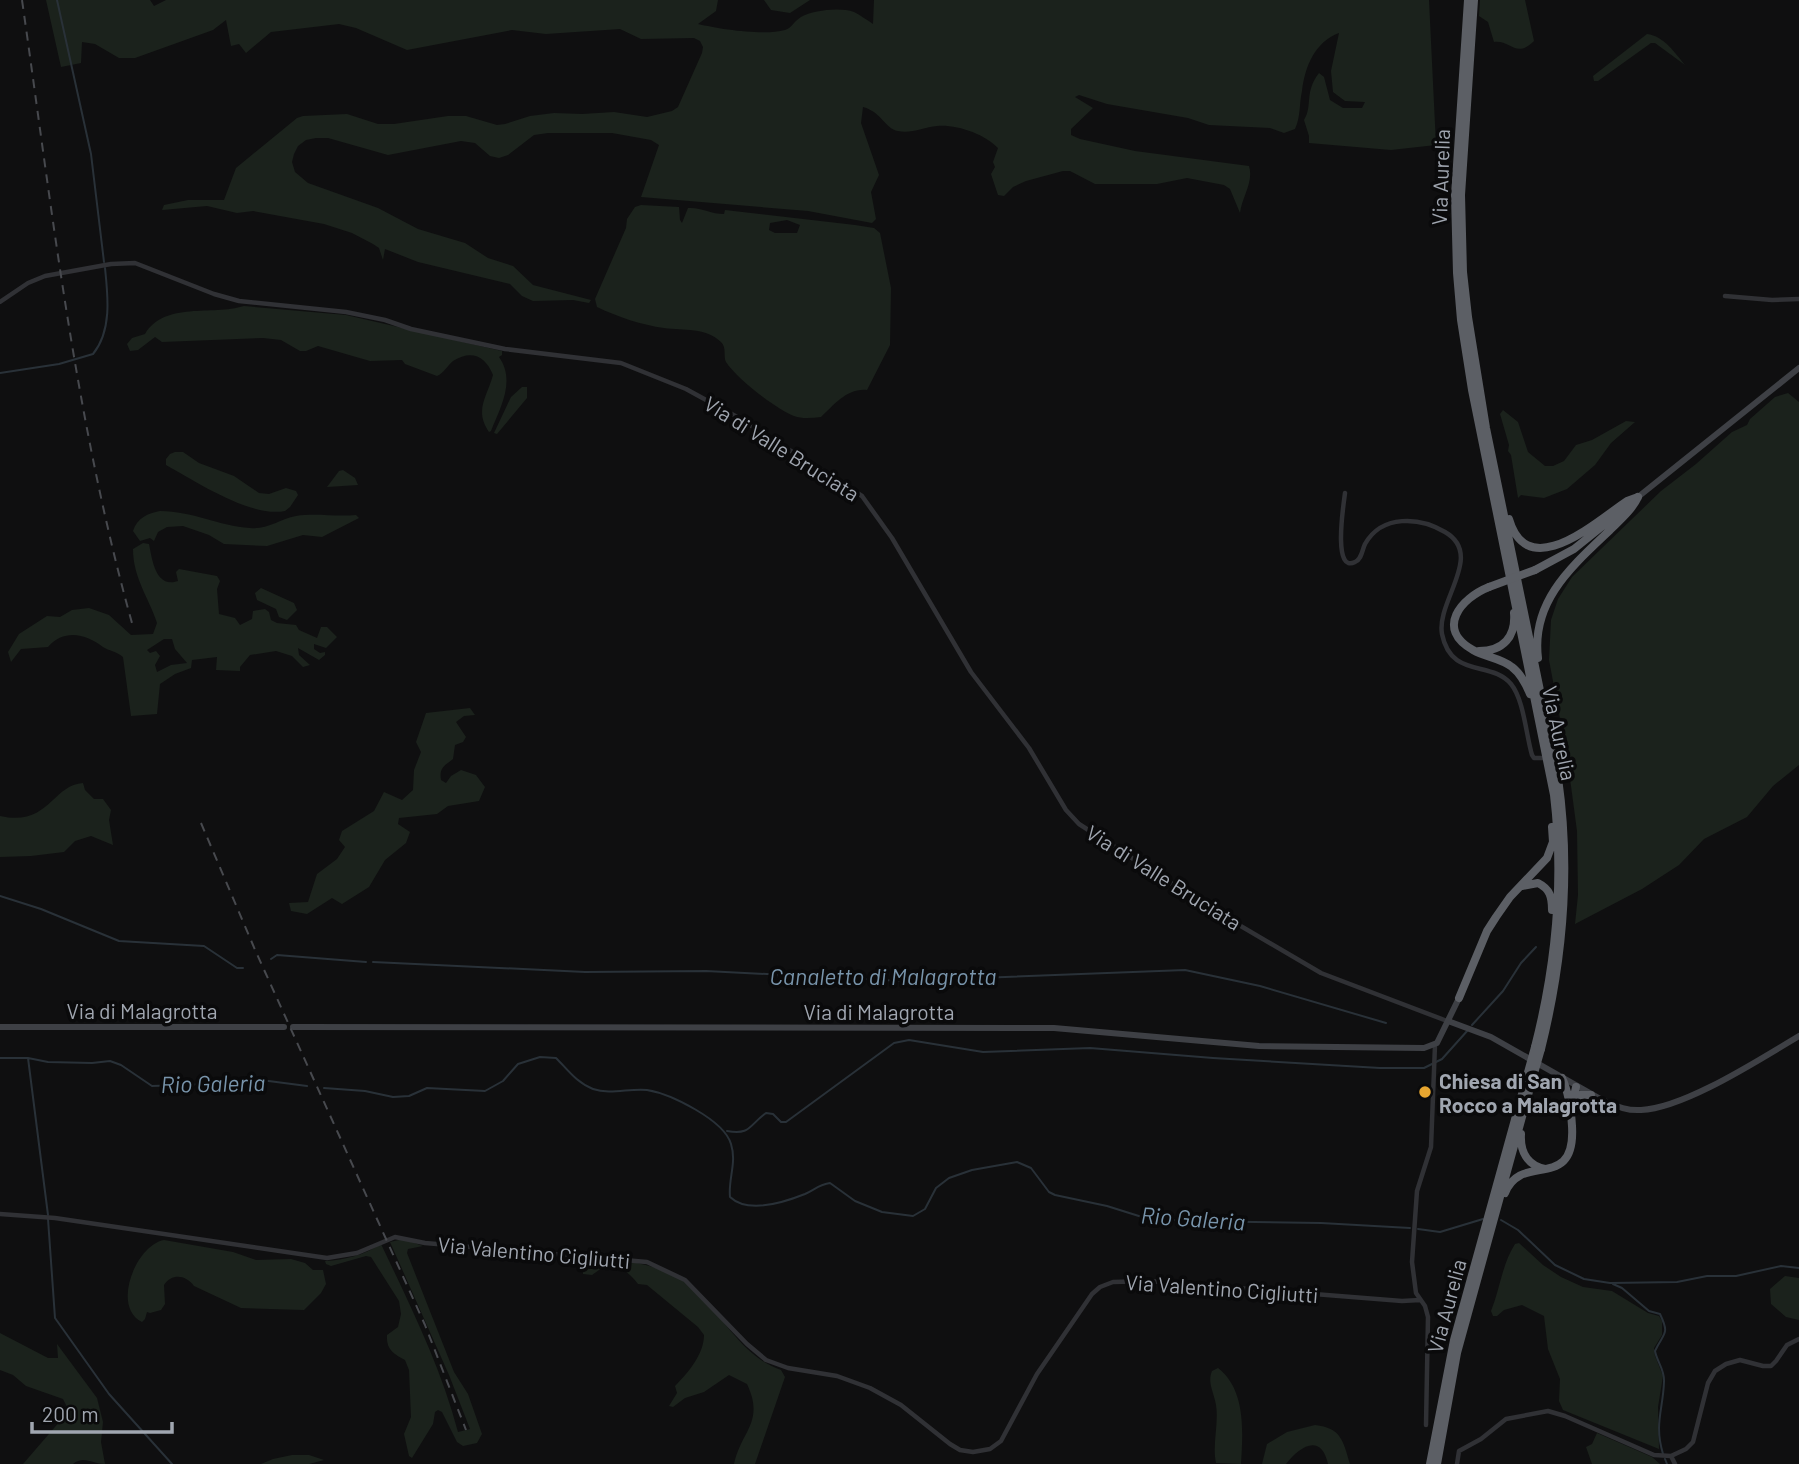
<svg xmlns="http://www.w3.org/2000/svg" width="1799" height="1464" font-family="Barlow,sans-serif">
<rect width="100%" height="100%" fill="#0f0f10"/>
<path fill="#1b221c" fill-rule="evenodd" d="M46 0H150L154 6 166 0H718L716 11 698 24C719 29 764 36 785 30 792 28 794 21 801 17 814 10 840 7 854 12 860 15 867 20 873 24L874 0H1429L1436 145 1391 150 1309 143V136L1304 120C1313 106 1304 92 1319 73L1324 77 1330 100 1343 108H1362L1365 102 1345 101 1333 92 1331 71 1339 33C1315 42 1305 66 1302 91 1299 104 1301 116 1295 129L1284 133 1270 128 1209 125 1188 118 1107 104 1079 95 1075 97 1093 108 1071 129V135L1080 139 1135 151 1249 166C1254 182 1242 197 1240 213L1230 189 1224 185 1187 178 1157 184H1095L1070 171H1063L1026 181 1013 187 1004 196 998 195 991 174 995 167 993 162 998 148C985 134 956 124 937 126 924 127 911 134 898 131 885 129 882 112 863 107L861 123 879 175 871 192 876 219 872 223 808 211 641 197 659 145 651 140 612 133H548L534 135 508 155 499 158 490 156 475 143 461 141 388 155 328 138H316L306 140 298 146 294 154 292 162 295 172 308 183 378 208 418 229 465 243 488 258 513 266 533 285 591 300 589 303 573 300 533 301 522 296 510 284 418 262 385 249 383 260 379 248 373 244 352 233 324 224 253 211 237 213 207 206 162 210 164 205 188 200H224L236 168 297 118 303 116 347 114 378 124H394L448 116H466L497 125 505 124 530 116 554 113 582 114 614 112 647 117 672 111 678 107 702 53 703 47 700 41 694 38 641 39 620 29 546 34 512 30 407 50 356 28 339 24 271 32 246 53 239 44 231 46 226 20 213 30 135 58H119L95 44 82 42 81 63 61 67Z
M764 0H810L790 13 771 10Z
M1480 0H1525L1534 41C1516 59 1511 40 1494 42L1488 22 1479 16Z
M1647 34C1664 36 1675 53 1685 65L1655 43H1651L1598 81H1594L1593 76Z
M641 205 679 207 680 220 682 223 688 208C701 207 711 214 724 214L725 210 855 225 874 228 880 233 891 288 890 345 867 390C847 388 834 405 821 417 812 418 802 419 794 416 777 410 736 378 726 362 723 356 727 348 721 342 706 327 684 331 664 328 642 325 618 317 597 307L595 299 626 228 627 219 635 207ZM787 220 800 225 797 233H775L769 230 770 223Z
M244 306 346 315 502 351V355L499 357C516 381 500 408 491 431L489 432C474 410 487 397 493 375 486 357 472 349 453 361 447 366 444 373 437 376L405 364 402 360 370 361 318 346 306 351H300L281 340 263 338 162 342 155 337 138 350 130 351 127 344 132 338 145 334C165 301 212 316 244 306Z
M522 387H527V398L497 434 494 433 511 397Z
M1788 393 1799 402V765L1773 786 1747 817 1704 839 1679 865 1642 889 1575 924 1578 895 1577 831 1567 756 1549 660 1551 620 1558 599 1572 577 1661 491 1696 464 1732 432 1747 425 1750 419 1775 397Z
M1503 410 1518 422 1528 452 1545 466H1553L1564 461 1576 445 1592 440 1626 421 1635 422 1611 443 1595 465 1567 489 1544 498 1521 495 1518 498 1511 455 1508 451 1509 445 1500 414Z
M175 452H183L199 463 234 476 259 493 269 494 286 488 296 491 298 495 290 507 285 511C251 518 195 481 166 465V459L170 454Z
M343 470 355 478 358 485 327 487 339 471Z
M160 511C192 511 219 526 250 528 267 530 280 519 296 516 316 513 336 517 356 515L359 518 322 537 303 535 267 546 224 544 209 535 183 526 167 527 158 532 154 541 150 538 140 541 133 531C137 518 148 513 160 511Z
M143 543 149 544C152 558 155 589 178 581L176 572 179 569 217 576 220 581 217 589 219 614 235 618 240 625 252 619 253 611 265 609 269 612 271 620 277 623 296 625 299 630 317 638 321 627H327L337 637 326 648 314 644V649L320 653 325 652V655L319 660 298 648 299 655 310 665 303 667 292 656 276 651 250 655 240 667V671L216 670 217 657 192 660 191 668 175 674 160 684 157 714 131 716 123 657C116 651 109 651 103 647 87 634 64 628 48 647L21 649 11 662 8 652 19 634 47 616 60 617 72 610 89 608 109 615 131 635 153 634 157 623C149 598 133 578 133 549ZM164 639H172L175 649 187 663 171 665 157 672 155 665 160 656 156 651 150 653 147 650Z
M261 588 294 603 297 610 287 620 279 617 276 609 257 600 255 593Z
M470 708 475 715 464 716 456 722 466 737 463 742 455 745 453 759C444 766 439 768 441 780L446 783 451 776 461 770 476 775 485 787 479 801 448 806 437 814 399 818 398 824 410 832 406 843 385 860 369 887 342 904 332 898 307 914 291 911 289 903 308 902 317 874 337 859 345 847 339 840 342 831 374 811 384 792 402 800 413 790 414 770 421 752 416 742 426 713Z
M83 783 85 790 94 799H103L111 810 109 820 113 845 91 836 75 841 64 852 31 856 0 857V816C49 827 52 785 83 783Z
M403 1239 423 1246 408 1249 407 1253 454 1372 468 1394 482 1434 477 1443 463 1446 457 1442 442 1412 438 1410 435 1412 433 1424 412 1458 409 1456 404 1434 411 1417 409 1370 405 1360C394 1354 386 1350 387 1335L398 1327 401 1314 399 1301 371 1257 366 1256 331 1266 326 1264 325 1261C345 1260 364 1255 381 1244 410 1305 441 1367 458 1432L470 1429 449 1375 390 1242Z
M164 1240 233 1252 256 1260 291 1259 305 1263 313 1270H323L326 1284 321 1293 304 1310 241 1308 194 1286C186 1275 172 1273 164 1285L165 1304 161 1310 150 1313 147 1312 145 1319 142 1322C111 1307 136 1245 164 1240Z
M1519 1243 1543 1265 1561 1277 1583 1287 1612 1291 1648 1313 1659 1316 1662 1321V1335L1654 1348 1655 1356 1663 1376 1658 1407 1659 1449 1563 1410 1559 1401 1560 1379 1548 1349 1544 1316 1522 1305 1504 1310 1497 1316H1493L1491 1311C1500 1289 1502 1264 1515 1244Z
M582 1257C617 1260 657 1261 686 1283 720 1308 739 1356 781 1370L785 1377 755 1464H734C741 1431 765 1422 747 1384L729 1375 704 1392 685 1398 673 1407 669 1406 677 1393 675 1386C688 1373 704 1354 704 1335L698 1327 647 1285 638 1284C629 1272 621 1267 606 1265L592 1275 583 1274Z
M1785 1276 1799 1278V1320L1786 1317 1771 1304 1770 1289Z
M0 1333 48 1358H58L57 1344 97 1398 103 1422 101 1442 105 1464C92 1464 84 1455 73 1464H23L67 1413V1407L63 1399 26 1386 13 1375 0 1370Z
M1218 1368C1246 1390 1243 1431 1241 1464L1216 1463C1212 1444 1219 1424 1216 1405 1214 1392 1207 1383 1212 1371Z
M1315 1425C1341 1428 1343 1440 1350 1464H1328C1321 1432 1299 1447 1286 1464H1262L1267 1444 1287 1432Z
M1597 1433 1652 1457 1660 1464H1592L1586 1447 1592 1444Z
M292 1455H309L324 1460 309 1464H261L273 1459Z"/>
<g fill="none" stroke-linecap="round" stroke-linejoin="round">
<path stroke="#293138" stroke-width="2" d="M57 0 91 154 104 262
M0 373 59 364 93 354C112 331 108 296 105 268
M0 896 41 909 119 941 204 946 237 968H243
M271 959 277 955 366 962
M373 962 585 972 706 971 902 981 1185 970 1260 986 1386 1023
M1472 1025 1503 991 1521 963 1536 947
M0 1058H28L48 1062 92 1063 110 1061 121 1065 152 1086 238 1083 261 1080 307 1086
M28 1058 48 1215
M324 1088 365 1091 393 1097 409 1096 427 1088 485 1091 503 1081 518 1064 540 1057 556 1058C568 1070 577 1083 593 1089 610 1095 630 1088 647 1090 671 1094 724 1120 731 1144 737 1163 728 1179 730 1197 748 1214 785 1202 805 1194 814 1190 820 1184 830 1183L855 1201 882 1212 913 1216 925 1209 936 1188 949 1178 972 1170 1017 1162 1031 1168 1049 1192 1055 1195 1107 1206 1142 1217 1184 1221 1321 1223 1410 1228
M727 1131C751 1135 748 1126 766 1113L773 1114 781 1122H786L894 1043 909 1040 983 1052 1090 1048 1213 1058 1380 1068H1424L1442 1059 1468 1030
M48 1219 55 1318 109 1394 172 1464
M1501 1220 1518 1230 1555 1265 1584 1279 1610 1283 1677 1282 1707 1276H1736L1781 1266 1799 1268
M1418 1229 1440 1232 1483 1219
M1613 1284 1622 1288 1649 1311 1660 1314C1670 1335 1664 1332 1655 1351 1657 1362 1665 1370 1664 1382 1663 1410 1654 1424 1663 1454
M1665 1459 1667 1464"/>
<path stroke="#303135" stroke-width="4.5" d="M1725 296 1772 300 1799 299
M0 302 28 283 45 276 111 264 135 263 214 294 239 301 346 312 385 320 411 329 505 349 621 363 686 389 739 418 862 496 892 538 971 672 1029 748 1066 810 1079 824 1205 905 1321 973 1447 1021
M1345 493C1344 502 1332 574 1355 562 1362 559 1362 550 1365 544 1382 514 1420 517 1445 532 1485 555 1436 601 1442 634 1451 679 1491 660 1511 684 1524 700 1526 735 1532 755L1534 758H1543
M0 1214 55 1218 327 1258 357 1253 395 1237 425 1243 647 1262 685 1280 747 1344 766 1360 788 1368 837 1376 870 1388 901 1405 950 1444 960 1450 973 1452 990 1449 1001 1441 1037 1374 1092 1294 1100 1287 1113 1282 1150 1281 1402 1301 1420 1300
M1426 1425 1428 1317 1425 1306 1416 1293 1412 1262 1417 1191 1431 1147 1435 1045
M1671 1456 1675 1464
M1457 1464 1459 1451 1481 1439 1506 1419 1548 1411 1565 1416 1654 1455 1671 1456 1686 1449 1693 1442 1708 1383 1715 1371 1726 1364 1740 1360 1763 1366H1771L1776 1361 1787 1345 1799 1339"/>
<path stroke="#3e4045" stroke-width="6" d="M1638 497 1799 368
M1448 1021 1491 1037 1604 1101C1616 1106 1627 1111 1641 1110 1685 1108 1760 1059 1799 1036
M0 1027H284
M293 1027 1054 1028 1259 1046 1424 1048 1437 1043 1459 998"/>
<path stroke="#5c5f65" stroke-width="8" d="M1468 0 1455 195 1457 273 1461 320 1472 390 1554 795C1564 879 1556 965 1535 1047
M1474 0 1461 195 1463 272 1468 317 1486 428 1558 778C1571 869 1563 961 1541 1049
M1509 519C1528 585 1598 520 1627 501L1638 497
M1535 570 1574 549 1625 508
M1489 587C1461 598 1435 629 1473 650 1485 657 1501 658 1512 667 1521 674 1526 684 1530 694
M1479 651C1503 651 1516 637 1514 613
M1538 658C1531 601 1572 566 1610 530 1620 520 1632 510 1638 497
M1522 886 1538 883C1550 889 1552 897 1552 910
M1459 998 1487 931 1496 917 1510 897 1547 858 1553 842 1552 827
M1572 1102 1580 1095H1591
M1572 1105 1576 1087
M1521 1134C1520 1151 1527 1165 1545 1169
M1505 1193C1521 1151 1576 1193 1572 1126 1571 1109 1569 1093 1562 1078
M1430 1464 1454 1340 1527 1076
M1437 1464 1457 1353 1533 1077"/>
<path stroke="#47494e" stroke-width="2" stroke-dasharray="9 7" stroke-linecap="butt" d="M22 0C52 209 75 419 132 623
M201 823 256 952 425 1325 466 1430"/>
<path stroke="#5c5f65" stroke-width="8" d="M1489 587 1535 570
M1527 1076 1535 1047
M1533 1077 1541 1049"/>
</g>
<circle fill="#e7a630" stroke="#0a0a0b" stroke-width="2.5" cx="1425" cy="1092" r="7"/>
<g text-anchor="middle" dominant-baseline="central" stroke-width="7" stroke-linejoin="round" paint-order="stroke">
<g font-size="21" fill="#a0a6b0" stroke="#0a0a0b">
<text transform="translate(1440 177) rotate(-88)">Via Aurelia</text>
<text transform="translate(782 448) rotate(32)">Via di Valle Bruciata</text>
<text transform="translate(1560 733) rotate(78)">Via Aurelia</text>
<text transform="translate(1164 877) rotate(32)">Via di Valle Bruciata</text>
<text x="142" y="1010">Via di Malagrotta</text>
<text x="879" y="1011">Via di Malagrotta</text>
<text transform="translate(534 1252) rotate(5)">Via Valentino Cigliutti</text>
<text transform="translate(1222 1288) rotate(4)">Via Valentino Cigliutti</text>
<text transform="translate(1446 1306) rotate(-75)">Via Aurelia</text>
</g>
<g font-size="21" font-weight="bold" fill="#a0a6b0" stroke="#0a0a0b" text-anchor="start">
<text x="1439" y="1080">Chiesa di San<tspan x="1439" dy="24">Rocco a Malagrotta</tspan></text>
</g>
<g font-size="23" font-style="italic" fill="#7894ab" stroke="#0a0a0b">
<text x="883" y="976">Canaletto di Malagrotta</text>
<text transform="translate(213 1083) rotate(-1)">Rio Galeria</text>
<text transform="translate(1193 1218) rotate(4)">Rio Galeria</text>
</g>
</g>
<path d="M32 1422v10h140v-10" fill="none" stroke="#a0a6b0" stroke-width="3.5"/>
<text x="42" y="1422" font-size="21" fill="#a0a6b0" stroke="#0a0a0b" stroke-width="5" paint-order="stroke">200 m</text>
</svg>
